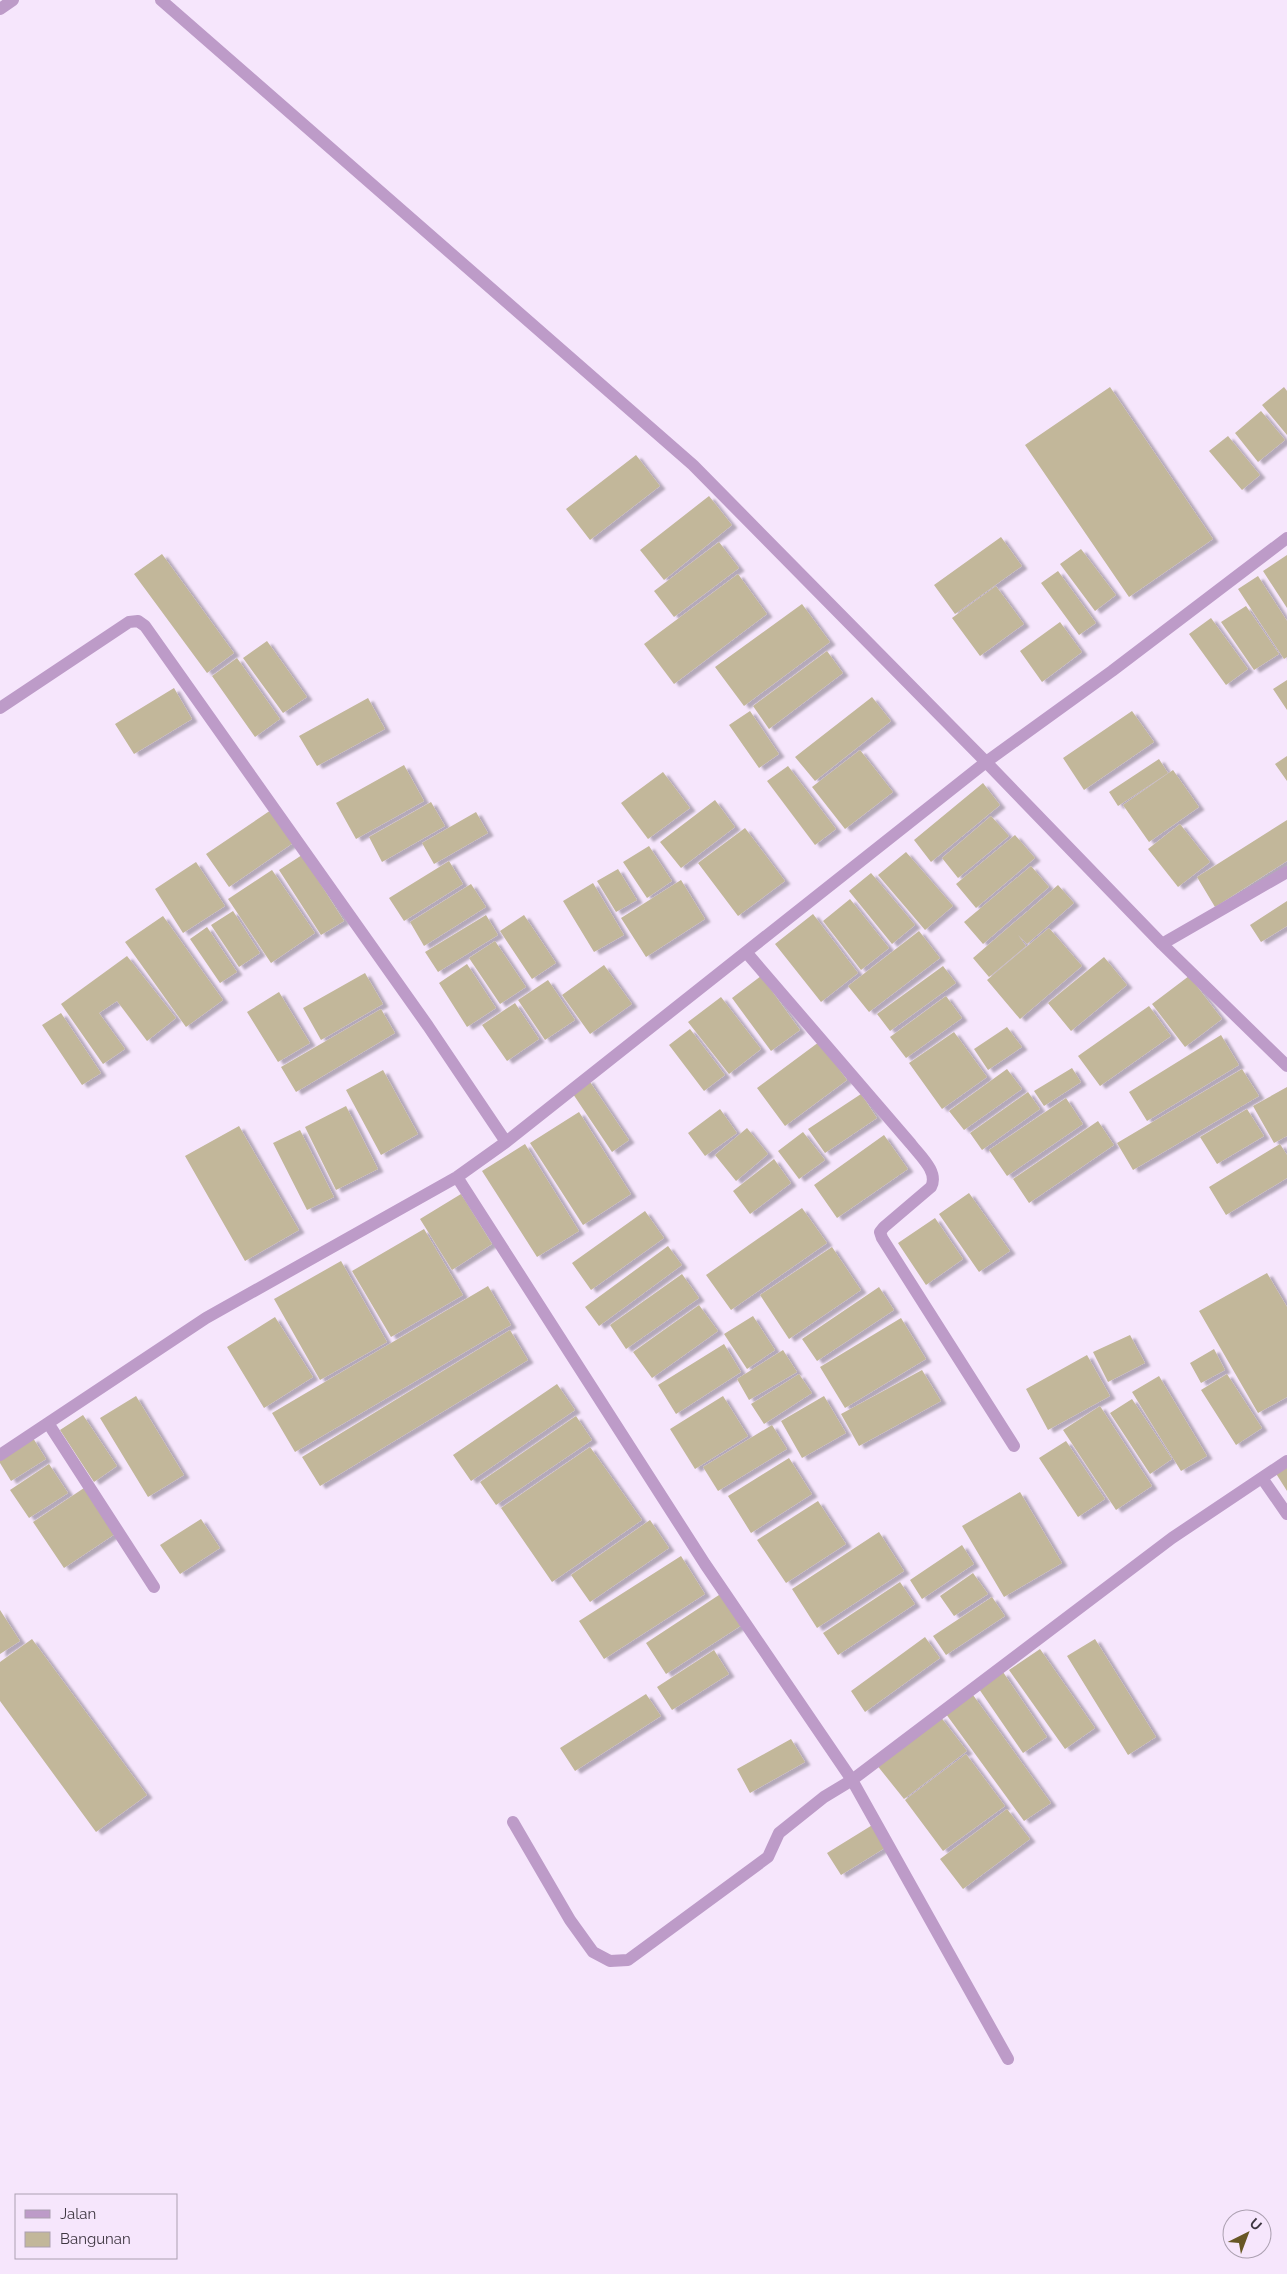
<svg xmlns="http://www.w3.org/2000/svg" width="1287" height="2274" font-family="Raleway,sans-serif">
<defs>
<filter id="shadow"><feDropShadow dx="5.5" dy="3" stdDeviation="1" flood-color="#0004"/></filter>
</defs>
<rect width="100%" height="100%" fill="#f6e6fc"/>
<path fill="#c2b79a" filter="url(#shadow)" d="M1110 387 1213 539 1129 597 1025 445Z
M1284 387 1287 391V435L1262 405Z
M1261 411 1285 440 1258 462 1235 433Z
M1228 436 1260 475 1242 490 1209 451Z
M636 455 660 486 590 540 566 509Z
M709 496 732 525 664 580 640 550Z
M1001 537 1022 566 955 614 934 585Z
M719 542 739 568 674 617 654 591Z
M1081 549 1116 595 1095 611 1060 564Z
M162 554 234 653 207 673 134 574Z
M1287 555V608L1263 571Z
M1058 571 1096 623 1079 635 1041 583Z
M738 574 767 614 674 684 644 644Z
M1258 576 1287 621V657L1284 659 1238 589Z
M996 586 1024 624 980 656 952 618Z
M802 604 830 642 744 706 715 667Z
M1246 606 1279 654 1254 670 1221 622Z
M1211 618 1248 669 1226 685 1189 634Z
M1060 622 1082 652 1042 682 1020 651Z
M267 641 307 697 283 713 243 658Z
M827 651 843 673 769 729 753 706Z
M237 658 280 719 255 737 212 676Z
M1287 680V710L1273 689Z
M174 688 192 719 134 754 115 724Z
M872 697 891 721 815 781 795 757Z
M368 698 385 729 317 766 299 736Z
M750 711 779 754 759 768 729 725Z
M1132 711 1154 742 1084 790 1063 758Z
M860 750 893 792 845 829 812 787Z
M1287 756V781L1275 764Z
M1159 759 1168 773 1118 806 1109 792Z
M404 765 424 801 356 839 336 803Z
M788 766 836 829 815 845 767 781Z
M1173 770 1199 807 1149 842 1123 805Z
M663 772 690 808 648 839 621 803Z
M983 783 1000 805 931 862 914 840Z
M715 800 735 827 681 868 660 842Z
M431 802 445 826 382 862 369 837Z
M271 810 293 843 229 887 206 854Z
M476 812 488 833 434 864 422 843Z
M991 816 1009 836 958 878 942 858Z
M1287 820V861L1215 907 1197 877Z
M1180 824 1210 862 1178 887 1148 849Z
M745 828 785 881 738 916 698 863Z
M1015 835 1035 858 976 908 956 884Z
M649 846 672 881 647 898 623 862Z
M906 852 953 906 925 930 878 875Z
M302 855 344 921 321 935 279 870Z
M449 861 463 884 404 921 389 898Z
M196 862 225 906 183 933 155 889Z
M1031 866 1049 887 983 944 964 922Z
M618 869 637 900 616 912 597 881Z
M272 870 315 933 271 963 228 899Z
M871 873 915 925 892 944 849 891Z
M681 880 705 919 646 957 621 918Z
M593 883 624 935 594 952 563 901Z
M471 884 486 907 424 946 410 922Z
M1058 885 1074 903 1027 944 1018 935 1026 946 989 977 973 958Z
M850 899 889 948 861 970 823 921Z
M1287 901V926L1261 942 1250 925Z
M233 911 260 953 239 967 211 925Z
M813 914 858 973 821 1002 775 944Z
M486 915 498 935 438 972 425 952Z
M524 915 556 963 532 979 500 931Z
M163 916 223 1000 186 1027 125 942Z
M207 927 237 972 220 983 190 939Z
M1049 928 1082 966 1020 1019 987 980Z
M919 931 940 958 869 1012 848 986Z
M495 941 526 987 500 1004 469 958Z
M127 956 176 1018 147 1041 117 1001 99 1013 125 1049 103 1064 61 1004Z
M1104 957 1127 985 1071 1031 1048 1003Z
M467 964 496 1008 467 1027 439 983Z
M604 965 632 1004 590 1034 562 995Z
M943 966 956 983 890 1031 877 1014Z
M365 973 383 1004 321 1040 303 1008Z
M761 976 800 1030 771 1051 732 998Z
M1189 976 1222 1019 1185 1047 1152 1004Z
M548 980 575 1020 545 1040 518 1000Z
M279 992 310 1043 278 1062 247 1012Z
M946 996 962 1018 906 1058 890 1037Z
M721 997 761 1049 729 1074 688 1022Z
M515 1003 539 1039 507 1061 482 1025Z
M1149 1006 1171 1036 1100 1086 1078 1056Z
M381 1009 395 1033 296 1092 281 1067Z
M61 1013 101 1073 82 1085 42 1025Z
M1007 1027 1022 1047 988 1070 974 1049Z
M690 1029 725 1075 704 1091 669 1045Z
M954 1032 987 1077 942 1109 909 1063Z
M1221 1035 1239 1065 1147 1121 1129 1092Z
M819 1042 847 1080 785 1126 757 1088Z
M1072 1068 1081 1082 1044 1106 1034 1091Z
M1007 1069 1022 1089 964 1130 949 1111Z
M1242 1069 1259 1096 1133 1170 1117 1143Z
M383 1070 418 1134 381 1155 346 1090Z
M588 1079 629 1140 612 1152 571 1091Z
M1287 1087V1136L1274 1143 1253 1106Z
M1028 1092 1040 1109 982 1150 970 1133Z
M861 1094 877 1118 825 1153 808 1129Z
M1066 1098 1083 1124 1007 1176 989 1150Z
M346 1106 378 1169 336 1190 305 1127Z
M720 1109 737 1133 705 1156 688 1133Z
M1247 1109 1264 1136 1217 1164 1200 1137Z
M579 1112 631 1194 583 1225 530 1143Z
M1098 1121 1114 1145 1029 1203 1013 1179Z
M239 1126 299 1230 245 1261 185 1156Z
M747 1128 768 1154 736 1181 715 1155Z
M300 1130 334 1197 307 1210 273 1143Z
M803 1132 825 1160 799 1179 778 1151Z
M884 1135 908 1169 837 1218 814 1185Z
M525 1144 579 1231 537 1257 482 1171Z
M1280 1144 1287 1155V1178L1226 1215 1209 1187Z
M774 1159 791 1183 750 1214 733 1191Z
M969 1193 1010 1251 979 1272 939 1214Z
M461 1194 492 1244 452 1270 420 1219Z
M802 1208 827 1243 731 1310 706 1275Z
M645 1211 664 1238 591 1290 572 1263Z
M935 1218 963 1259 926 1285 898 1243Z
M424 1229 463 1295 391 1337 352 1271Z
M668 1246 682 1265 599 1326 585 1307Z
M832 1247 861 1290 789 1339 760 1295Z
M341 1261 387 1342 320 1380 274 1299Z
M1267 1273 1287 1307V1397L1258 1413 1199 1311Z
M682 1274 699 1298 626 1349 610 1325Z
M488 1286 511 1325 295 1452 272 1413Z
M879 1287 894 1310 817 1361 802 1339Z
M699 1305 718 1331 652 1378 633 1352Z
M753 1316 775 1350 747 1369 724 1334Z
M275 1317 313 1377 264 1408 227 1347Z
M901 1318 926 1359 845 1408 820 1367Z
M510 1330 528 1360 320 1486 302 1457Z
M1130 1335 1145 1363 1108 1382 1093 1352Z
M724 1344 741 1372 676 1414 658 1385Z
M1214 1349 1225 1370 1201 1383 1190 1363Z
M783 1350 797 1372 749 1400 737 1379Z
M1087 1355 1110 1396 1048 1430 1026 1389Z
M922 1370 941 1401 859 1446 841 1414Z
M799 1374 812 1393 764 1424 751 1404Z
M1227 1374 1262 1428 1236 1445 1201 1390Z
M1159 1376 1207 1456 1181 1471 1132 1392Z
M557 1384 575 1410 471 1481 453 1455Z
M136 1396 184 1475 148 1497 100 1418Z
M723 1396 748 1436 695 1469 670 1429Z
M824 1396 846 1433 802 1458 781 1421Z
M1132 1399 1172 1459 1150 1474 1110 1413Z
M1100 1406 1152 1486 1116 1510 1063 1430Z
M83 1415 117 1466 94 1482 60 1430Z
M576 1416 592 1440 496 1505 480 1482Z
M772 1425 787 1449 718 1491 703 1467Z
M33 1438 46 1459 11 1481 0 1463V1458Z
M1066 1441 1105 1499 1078 1517 1039 1458Z
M590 1447 642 1520 552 1582 501 1508Z
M789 1458 812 1494 751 1533 728 1496Z
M49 1464 68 1493 29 1518 10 1490Z
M1287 1464V1491L1275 1472Z
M84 1488 115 1534 64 1568 33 1522Z
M1020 1492 1062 1563 1004 1597 962 1526Z
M818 1501 846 1544 786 1583 757 1540Z
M201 1519 220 1548 180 1574 160 1545Z
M650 1520 669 1548 590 1602 571 1575Z
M879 1532 904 1571 817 1628 792 1589Z
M962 1545 974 1564 922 1599 910 1580Z
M681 1556 705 1594 604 1659 579 1621Z
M973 1573 988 1594 954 1616 940 1596Z
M900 1582 915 1604 838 1655 823 1633Z
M722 1593 742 1625 666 1674 646 1643Z
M992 1597 1005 1616 946 1655 933 1636Z
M0 1610 20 1641 0 1654Z
M925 1637 940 1658 865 1712 851 1691Z
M32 1639 147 1795 96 1832 0 1701V1662Z
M1095 1639 1156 1737 1128 1755 1067 1656Z
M1040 1649 1095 1728 1065 1749 1009 1670Z
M714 1650 729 1674 672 1710 657 1687Z
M1003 1672 1047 1737 1023 1753 979 1689Z
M646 1694 661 1716 575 1771 560 1748Z
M973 1695 1051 1803 1024 1821 946 1714Z
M940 1716 967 1751 904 1799 876 1764Z
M791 1739 805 1762 750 1793 737 1769Z
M966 1754 1005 1806 943 1851 905 1800Z
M1007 1809 1030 1839 963 1889 940 1859Z
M874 1824 888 1846 841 1875 827 1853Z"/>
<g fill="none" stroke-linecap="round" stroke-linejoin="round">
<path stroke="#bd9bc8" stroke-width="12" d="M161 0 693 465 986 762 1162 944 1287 1066
M0 9 13 0
M0 708 129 622 138 621 145 626 428 1026 506 1142
M1162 944 1287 872
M746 952 911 1144C920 1156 939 1172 931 1187L884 1227 880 1232 882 1238 1014 1446
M457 1177 705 1564 852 1780 1008 2059
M48 1423 154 1587
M0 1455 206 1318 457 1177 506 1142 986 762 1112 671 1287 538
M1262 1478 1287 1514
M513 1822 570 1920 593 1952 610 1961 628 1960 768 1857 779 1833 824 1797 852 1780 1172 1538 1287 1461"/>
</g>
<rect x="15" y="2194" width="162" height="65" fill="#f6e6fc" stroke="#aca0b1"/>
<rect x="25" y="2210" width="25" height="8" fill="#bd9bc8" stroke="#aca0b1"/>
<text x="60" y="2219" font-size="15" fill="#3e3641">Jalan</text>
<rect x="25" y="2232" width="25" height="15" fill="#c2b79a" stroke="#aca0b1"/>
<text x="60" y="2244" font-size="15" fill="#3e3641">Bangunan</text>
<g transform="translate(1247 2234) rotate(42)"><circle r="24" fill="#f6e6fc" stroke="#aca0b1"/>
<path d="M0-4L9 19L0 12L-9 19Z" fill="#685725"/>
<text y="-8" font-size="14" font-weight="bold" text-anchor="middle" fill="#3e3641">U</text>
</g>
</svg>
